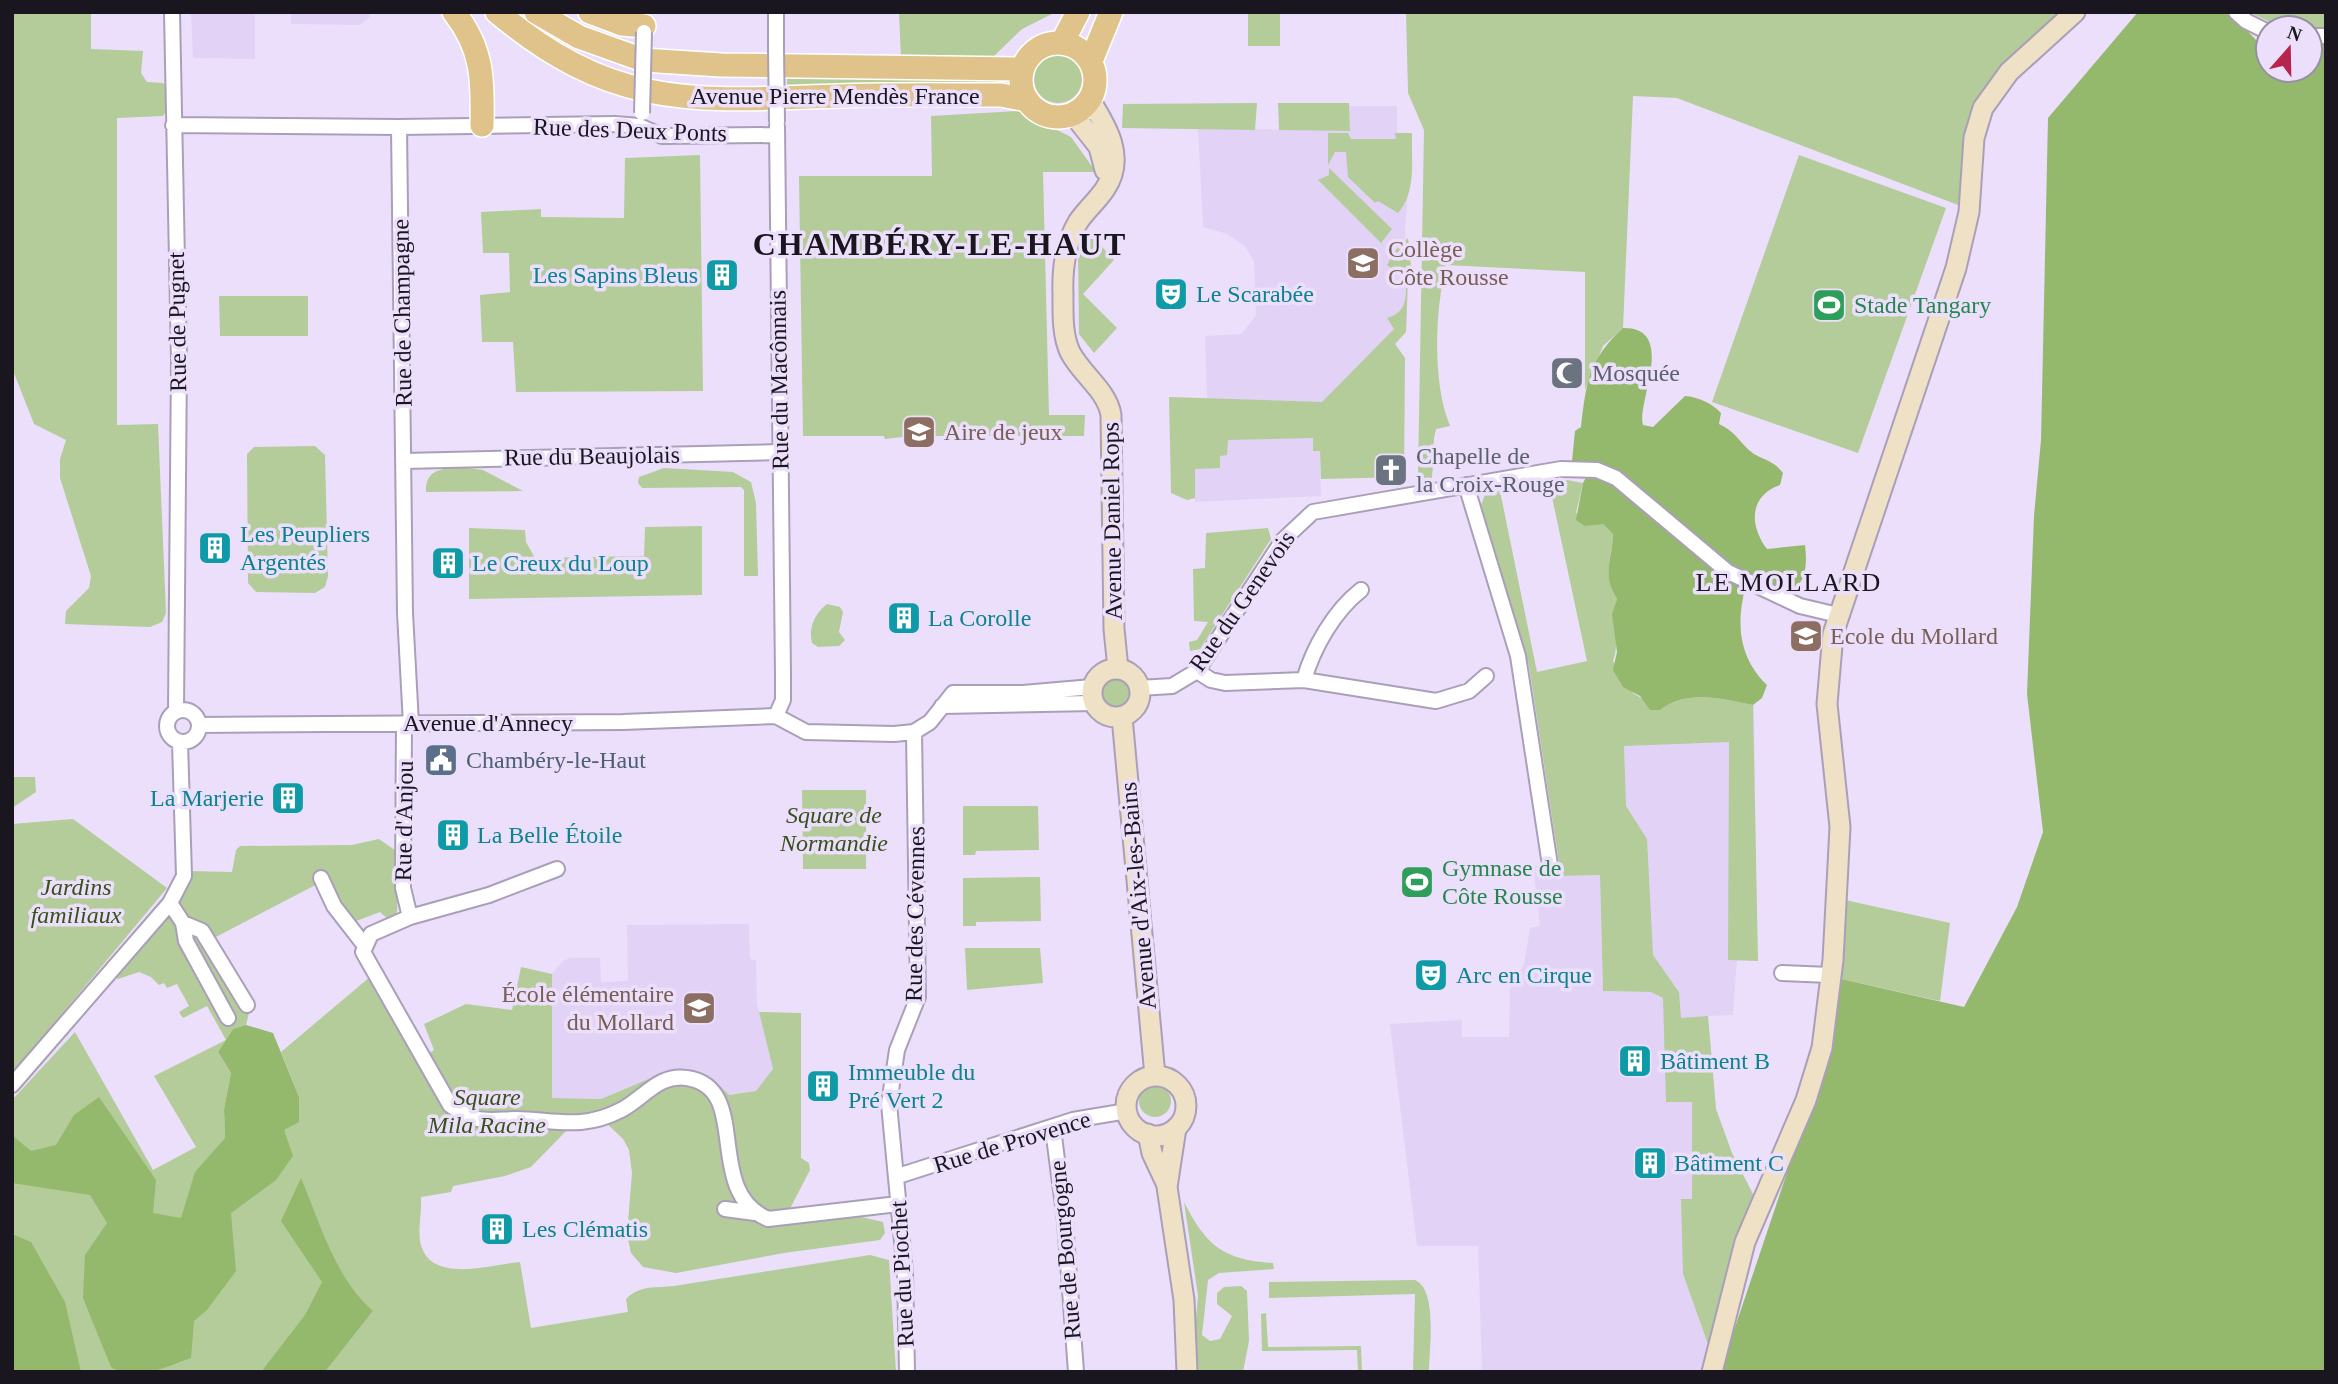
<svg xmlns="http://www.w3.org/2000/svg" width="2338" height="1384" font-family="'Times New Roman',serif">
<rect width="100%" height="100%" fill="#ecdffb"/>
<path fill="#e2d3f6" d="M191 12H255V59L193 58Z
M291 12H369L370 17 360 25 291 24Z
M1349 106H1397V133L1412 134 1405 231 1408 277 1406 332 1395 344 1405 358 1320 451 1321 496 1195 502V468L1207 398 1205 336 1242 334 1256 315 1254 262 1245 246 1227 234 1203 227 1198 128 1350 131Z
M1726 702 1754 705 1757 960 1737 959 1733 1015 1708 1016 1716 1109 1732 1153 1754 1196 1731 1256 1700 1372H1482L1478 1246H1417L1390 1024 1462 1020V1037H1509L1510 989 1524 964 1530 928 1540 926 1533 866 1561 864 1562 876 1600 875 1603 991 1651 992 1663 998 1679 992 1675 985 1625 982 1597 704Z
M749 924 750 959 756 960 757 1004 773 1069 757 1091 729 1095 651 1078 601 1099 552 1098V974L563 961 570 958H600L601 982 628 981 627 925Z"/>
<path fill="#b3cc9a" d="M12 12H91V49L143 51 141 73 147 82 163 83 166 86 167 110 163 116 117 118V425L158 424 166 613 162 622 150 627 65 624 66 611 89 588 91 576 60 478V459L66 440 34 424 12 368Z
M899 12H1056L1022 29 994 56 901 59Z
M1248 12H1280V46H1248Z
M1406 12H2064L2013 60 1965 156 1958 205 1677 98 1633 96 1623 328 1603 346 1585 390V272L1446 265C1435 311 1432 383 1450 426L1436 429C1431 447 1435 464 1431 482L1421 484 1418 476 1424 130 1408 93Z
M2249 12H2326V30L2283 28Z
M1034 79a24 24 0 1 1 48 0a24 24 0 1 1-48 0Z
M787 76 996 78 997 84 787 91Z
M1257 103 1255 130 1122 128 1123 104Z
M1278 103H1349L1350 131 1279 130Z
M1019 111 1071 137 1096 172H1043L1049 415H1085L1084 436H911L885 439 884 436H803L799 176H932L931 116Z
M1328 133H1348L1351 139H1396L1395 133H1412C1411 159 1417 192 1398 213L1378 201 1375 203 1348 177 1346 152H1335L1328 165Z
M700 155 703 391 516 392 513 342H482L480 295 510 292 509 253H483L481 212 541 209V217L624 218 625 158Z
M1799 155 1946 208 1858 453 1712 402Z
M1329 168 1392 229 1381 243 1318 180 1329 175Z
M1408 238 1412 274 1408 277 1406 332 1395 344 1405 358 1404 477 1321 479 1320 451H1313V438L1228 440 1227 455 1220 456V468L1195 469V498L1187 500 1171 493 1169 397 1322 402 1394 329 1387 318C1408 312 1406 296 1406 278L1387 265 1394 252Z
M1089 239H1095L1114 260 1083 294 1117 328 1094 353 1079 334 1078 252Z
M219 296H308V336H220Z
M315 446 325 455 328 576 325 587 315 593 256 592 248 583 247 454 254 447Z
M460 467 483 470 523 491 426 492C425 469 442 469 460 467Z
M664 468 733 472 751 482 756 503 758 576H744V490L741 487 642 488 638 483 639 477Z
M1567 480 1583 483 1576 513 1603 524 1613 534C1612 562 1601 573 1617 599 1610 621 1621 640 1613 661L1633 693 1660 710C1686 689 1723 699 1753 705L1758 961 1728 960 1729 742 1624 746 1626 806 1647 839 1653 955 1679 992 1681 1018 1708 1016 1716 1109 1732 1153 1754 1196 1731 1256 1708 1344 1683 1274 1681 1199H1692V1102H1666L1663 998 1651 992 1603 991 1600 875 1561 876 1529 666 1481 505 1485 495 1500 491 1537 672 1587 661 1549 483Z
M702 526V595L469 599V528L525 530 526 542 535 558 644 556 645 527Z
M1268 528 1271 539 1200 649 1190 651 1189 642 1197 640 1208 622 1194 621 1193 569 1205 568 1206 533Z
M827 604 840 607 843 612 839 632 845 640 839 646 818 647 812 643C808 628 815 613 827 604Z
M1097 692a18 18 0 1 1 36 0a18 18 0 1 1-36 0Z
M12 777H35L36 792 12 808Z
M802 790H866V869H803Z
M963 806H1038L1039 850 976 851 975 855H963Z
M73 819 167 888 12 1074V824Z
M379 839 399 853 397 915 389 920 380 912 351 923 327 879 212 939 251 1005 246 1025 233 1029 218 1052 231 1073 224 1109 225 1138 219 1145 299 1097 281 1052 371 976 425 1056 434 1050 424 1024 466 1004 512 1010 521 967 552 974V1098L601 1099 651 1078 677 1073 712 1078 729 1095 756 1091 773 1069 759 1012 801 1013V1158L809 1163 810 1170 782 1224 857 1216 883 1222 885 1233 880 1240 784 1253 676 1273 643 1267 631 1253 627 1235 632 1173 629 1150 623 1139 603 1120 570 1127 531 1167 505 1176 453 1186 451 1192 421 1197C422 1212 418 1226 420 1241 428 1285 489 1265 520 1262L531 1328 628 1312 626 1299C640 1285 655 1288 674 1286L870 1255 889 1260 896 1372H325L373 1311 281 1372H17L12 1356V1100L75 1032 153 1170 196 1147 154 1076 226 1040 207 1006 183 1018 179 1012 189 1006 177 984 167 988 164 983 159 985 151 977 139 972 118 979 114 975 189 871 232 872 236 850 240 846 352 845Z
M1040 877 1041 921 976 922V926H963V878Z
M1845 900 1950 923 1940 1001 1837 978Z
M965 948H1040L1043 983 967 990Z
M1139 1101a16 16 0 1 1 32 0a16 16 0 1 1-32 0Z
M1184 1202C1206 1246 1224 1260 1273 1263L1274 1269 1219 1273 1208 1280 1202 1335 1210 1341 1220 1339 1232 1316 1217 1304V1293L1224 1287 1241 1286 1247 1291 1249 1341 1243 1372H1198L1194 1340 1198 1296Z
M1415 1280C1438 1290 1429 1349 1429 1372H1413L1415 1294 1269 1298V1282Z
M1266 1313 1268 1347 1361 1346 1362 1372H1358L1357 1350 1262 1351 1261 1314Z"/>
<path fill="#94b96d" d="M2138 12H2229L2258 42H2268V70H2310V42H2326V1372H1720L1832 1039 1837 978 1964 1007 2017 907 2043 832 2027 694 2034 516 2041 440 2048 118Z
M1623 328C1678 327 1636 404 1643 425L1653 427 1685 396C1698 397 1712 403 1721 413L1719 424C1738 433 1740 444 1754 454 1766 461 1774 461 1783 473L1780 485C1749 496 1749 525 1767 549L1805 545C1807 563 1807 579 1793 591L1749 575C1736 615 1735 654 1767 685L1762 698 1753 705C1723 699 1686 689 1660 710H1650L1640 696 1623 687 1613 670 1617 652 1612 614 1617 599C1601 573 1612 563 1613 534L1603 524 1585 526 1576 520 1583 483 1592 466 1590 463 1572 461 1575 431 1581 427C1586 383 1589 359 1623 328Z
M246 1025 273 1033 299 1097V1122L284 1130 293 1156 276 1180 231 1213 236 1271 207 1310 194 1321 191 1358C168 1366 134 1383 111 1367L83 1298 85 1255 107 1223 90 1195 12 1183V1135L31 1151 56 1145 74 1115 99 1097 156 1180 153 1213 181 1218 195 1172 225 1138 224 1109 231 1073 218 1052 233 1029Z
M301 1178C320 1223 335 1278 373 1311L325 1372H261L305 1315 322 1282 281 1221Z
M12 1234 31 1242 65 1302 81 1372H12Z"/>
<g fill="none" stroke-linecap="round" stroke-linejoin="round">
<g stroke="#aa9fb9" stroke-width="18">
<path id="minor" d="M172 12 179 361 176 711
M776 12V49
M2236 12 2246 21 2268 32
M2310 36H2326
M173 125 399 127 615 124 639 126 662 136 777 135
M399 127 405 613 411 724
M404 461 780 452
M1466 485 1518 656 1550 865
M1197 671 1211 680 1225 683 1304 680 1436 701 1469 691 1486 676
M1304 680C1313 648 1334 611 1361 590
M1139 688 1172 686 1197 671 1283 540 1313 512 1561 469 1597 470 1616 478 1728 572 1800 606 1838 615
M942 706 1094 703
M167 726a16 16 0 1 1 32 0a16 16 0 1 1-32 0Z
M776 716 783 700V676L777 126
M404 724 403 888 410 917
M199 725 623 722 776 716 806 732 894 734 914 732 930 722 953 693H1023L1092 687
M557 869 489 895 410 917 371 934 363 952 450 1105C458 1110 465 1116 474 1118 487 1122 503 1119 516 1119 555 1120 583 1130 621 1110 643 1099 659 1073 687 1078 753 1088 702 1190 768 1219L898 1204
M321 878 334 906 365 946
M170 903 183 923 186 941 228 1018
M183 923 202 931 247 1005
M1782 973 1829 975
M12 1085 170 903 184 876 180 742
M1053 1129 1065 1221 1076 1372
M898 1176 1073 1120 1127 1111
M725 1209 755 1213
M907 1372 905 1273 889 1104 897 1050 918 997 914 732"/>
</g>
<g stroke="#aa9fb9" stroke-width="23">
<path id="secondary" d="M1090 100C1107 127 1126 158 1105 189 1097 201 1086 210 1078 222 1065 244 1062 269 1063 294 1063 313 1062 335 1070 352 1081 374 1107 390 1111 415L1114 629 1118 669
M1073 114 1099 147 1105 170
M1092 693a24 24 0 1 1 48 0a24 24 0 1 1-48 0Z
M1122 717 1155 1076
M1126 1106a30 30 0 1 1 60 0a30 30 0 1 1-60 0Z
M1176 1128 1167 1187 1184 1300 1187 1372
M1148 1134 1152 1153 1167 1185
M1712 1372 1745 1242 1806 1100 1822 1048 1833 960 1840 827 1827 704 1833 634 1956 268 1969 212 1974 138 1983 108 2009 72 2075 12"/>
</g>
<g stroke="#fff" stroke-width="26">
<path id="primary" d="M454 12C483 49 483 80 482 125
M497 12C614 110 694 101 837 96 891 94 947 95 1001 95L1027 100
M536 12 579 37 643 60 721 65 1022 69
M590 12 622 24 644 26
M1021 80a37 37 0 1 1 74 0a37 37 0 1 1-74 0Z
M1062 43 1078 12
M1091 61 1111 12"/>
</g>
<use href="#minor" stroke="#fff" stroke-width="14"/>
<use href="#secondary" stroke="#efe1c5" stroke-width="19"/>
<use href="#primary" stroke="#e0c28b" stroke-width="23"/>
<g stroke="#aa9fb9" stroke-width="18" stroke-linecap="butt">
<path id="minor-bridge" d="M776 49 777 122
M642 113 644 32"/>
</g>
<use href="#minor-bridge" stroke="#fff" stroke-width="14"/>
</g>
<defs>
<g id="school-square" transform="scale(1.75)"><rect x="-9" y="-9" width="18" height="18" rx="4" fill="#8d6e63" stroke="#ecdffb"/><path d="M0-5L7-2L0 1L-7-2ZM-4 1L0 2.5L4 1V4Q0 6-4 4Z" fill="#fff"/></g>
<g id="building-square" transform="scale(1.75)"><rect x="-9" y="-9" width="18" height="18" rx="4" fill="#0f9aa8" stroke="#ecdffb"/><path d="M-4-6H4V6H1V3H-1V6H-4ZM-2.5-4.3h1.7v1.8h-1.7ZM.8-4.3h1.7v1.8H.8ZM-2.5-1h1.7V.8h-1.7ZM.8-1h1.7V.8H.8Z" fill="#fff"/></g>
<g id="theatre-square" transform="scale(1.75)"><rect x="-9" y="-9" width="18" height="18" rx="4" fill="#0f9aa8" stroke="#ecdffb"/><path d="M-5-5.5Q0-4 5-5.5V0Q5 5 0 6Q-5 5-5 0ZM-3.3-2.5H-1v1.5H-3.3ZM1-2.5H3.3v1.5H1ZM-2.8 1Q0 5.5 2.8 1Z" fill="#fff"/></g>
<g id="stadium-square" transform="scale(1.75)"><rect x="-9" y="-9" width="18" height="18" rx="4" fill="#2e9e5b" stroke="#ecdffb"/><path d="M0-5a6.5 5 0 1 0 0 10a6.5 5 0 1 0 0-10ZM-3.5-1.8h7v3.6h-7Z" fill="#fff"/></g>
<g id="mosque-square" transform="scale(1.75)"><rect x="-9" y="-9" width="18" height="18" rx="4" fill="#6b7280" stroke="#ecdffb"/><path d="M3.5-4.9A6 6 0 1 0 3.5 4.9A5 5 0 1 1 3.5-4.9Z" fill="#fff"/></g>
<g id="church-square" transform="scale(1.75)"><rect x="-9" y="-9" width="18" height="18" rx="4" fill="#6b7280" stroke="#ecdffb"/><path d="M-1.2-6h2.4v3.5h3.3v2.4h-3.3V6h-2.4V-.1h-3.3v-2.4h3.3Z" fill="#fff"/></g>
<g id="civic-square" transform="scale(1.75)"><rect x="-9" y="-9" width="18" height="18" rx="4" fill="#5c6f8a" stroke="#ecdffb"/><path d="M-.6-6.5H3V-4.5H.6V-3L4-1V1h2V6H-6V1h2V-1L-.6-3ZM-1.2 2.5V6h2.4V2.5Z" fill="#fff"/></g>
</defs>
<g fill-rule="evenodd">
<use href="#school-square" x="1363" y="263"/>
<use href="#building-square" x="722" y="275"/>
<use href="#theatre-square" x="1171" y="294"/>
<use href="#stadium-square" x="1829" y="305"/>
<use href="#mosque-square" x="1567" y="373"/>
<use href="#school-square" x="919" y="432"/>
<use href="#church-square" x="1391" y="470"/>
<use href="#building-square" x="215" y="548"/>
<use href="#building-square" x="448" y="563"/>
<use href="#building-square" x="904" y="618"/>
<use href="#school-square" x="1806" y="636"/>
<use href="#civic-square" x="441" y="760"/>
<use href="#building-square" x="288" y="798"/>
<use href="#building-square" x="453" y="835"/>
<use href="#stadium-square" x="1417" y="882"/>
<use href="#theatre-square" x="1431" y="975"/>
<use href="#school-square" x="699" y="1008"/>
<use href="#building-square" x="1635" y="1061"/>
<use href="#building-square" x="823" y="1086"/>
<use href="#building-square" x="1650" y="1163"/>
<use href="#building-square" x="497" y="1229"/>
</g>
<g text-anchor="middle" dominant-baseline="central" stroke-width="7" stroke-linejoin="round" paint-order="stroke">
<g font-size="24" fill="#1a161f" stroke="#ecdffb">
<text x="835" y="96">Avenue Pierre Mendès France</text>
<text transform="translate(630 130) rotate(2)">Rue des Deux Ponts</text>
<text transform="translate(402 313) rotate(-91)">Rue de Champagne</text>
<text transform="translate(177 322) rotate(-91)">Rue de Pugnet</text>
<text transform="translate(779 380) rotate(-91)">Rue du Macônnais</text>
<text transform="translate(592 456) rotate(-1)">Rue du Beaujolais</text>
<text transform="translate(1112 521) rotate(-91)">Avenue Daniel Rops</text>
<text transform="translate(1242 601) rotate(-55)">Rue du Genevois</text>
<text x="488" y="723">Avenue d'Annecy</text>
<text transform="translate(404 821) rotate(-89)">Rue d'Anjou</text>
<text transform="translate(1138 896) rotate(-95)">Avenue d'Aix-les-Bains</text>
<text transform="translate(915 914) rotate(-89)">Rue des Cévennes</text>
<text transform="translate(1012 1142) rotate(-17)">Rue de Provence</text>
<text transform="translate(1065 1250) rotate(-95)">Rue de Bourgogne</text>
<text transform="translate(902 1274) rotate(-93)">Rue du Piochet</text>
</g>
<g font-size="24" fill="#785e54" stroke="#ecdffb" text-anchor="start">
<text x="1388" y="249">Collège<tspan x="1388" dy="28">Côte Rousse</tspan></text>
<text x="944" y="432">Aire de jeux</text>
<text x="1830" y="636">Ecole du Mollard</text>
<text x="674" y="994" text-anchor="end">École élémentaire<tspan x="674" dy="28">du Mollard</tspan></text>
</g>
<g font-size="24" fill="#0d838f" stroke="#ecdffb" text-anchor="start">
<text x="698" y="275" text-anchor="end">Les Sapins Bleus</text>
<text x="1196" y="294">Le Scarabée</text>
<text x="240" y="534">Les Peupliers<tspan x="240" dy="28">Argentés</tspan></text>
<text x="472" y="563">Le Creux du Loup</text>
<text x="928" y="618">La Corolle</text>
<text x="264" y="798" text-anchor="end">La Marjerie</text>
<text x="477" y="835">La Belle Étoile</text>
<text x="1456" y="975">Arc en Cirque</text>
<text x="1660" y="1061">Bâtiment B</text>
<text x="848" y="1072">Immeuble du<tspan x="848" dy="28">Pré Vert 2</tspan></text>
<text x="1674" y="1163">Bâtiment C</text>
<text x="522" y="1229">Les Clématis</text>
</g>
<g font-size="24" fill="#27864d" stroke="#ecdffb" text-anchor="start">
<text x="1854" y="305">Stade Tangary</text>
<text x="1442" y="868">Gymnase de<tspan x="1442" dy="28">Côte Rousse</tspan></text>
</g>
<g font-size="24" fill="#5b616d" stroke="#ecdffb" text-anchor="start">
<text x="1592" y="373">Mosquée</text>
<text x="1416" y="456">Chapelle de<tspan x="1416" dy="28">la Croix-Rouge</tspan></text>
</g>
<g font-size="24" fill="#4e5e75" stroke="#ecdffb" text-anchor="start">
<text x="466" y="760">Chambéry-le-Haut</text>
</g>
<g font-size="24" font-style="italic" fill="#38511b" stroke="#ecdffb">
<text x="834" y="815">Square de<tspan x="834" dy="28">Normandie</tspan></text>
<text x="76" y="887">Jardins<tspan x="76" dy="28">familiaux</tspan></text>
<text x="487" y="1097">Square<tspan x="487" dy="28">Mila Racine</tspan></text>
</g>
<g font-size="26" letter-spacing="2" fill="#1a161f" stroke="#ecdffb">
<text x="1789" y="582">LE MOLLARD</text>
</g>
<g font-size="32" font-weight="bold" letter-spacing="2" fill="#1a161f" stroke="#ecdffb">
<text x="940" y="244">CHAMBÉRY-LE-HAUT</text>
</g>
</g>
<rect width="2338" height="1384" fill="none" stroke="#1a161f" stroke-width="28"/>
<g transform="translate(2289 49) rotate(20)"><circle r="33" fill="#ecdffb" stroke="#988fa3" stroke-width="2"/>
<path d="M0-5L12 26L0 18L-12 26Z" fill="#b6254d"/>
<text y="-10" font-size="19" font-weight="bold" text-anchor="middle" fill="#1a161f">N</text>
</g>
</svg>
